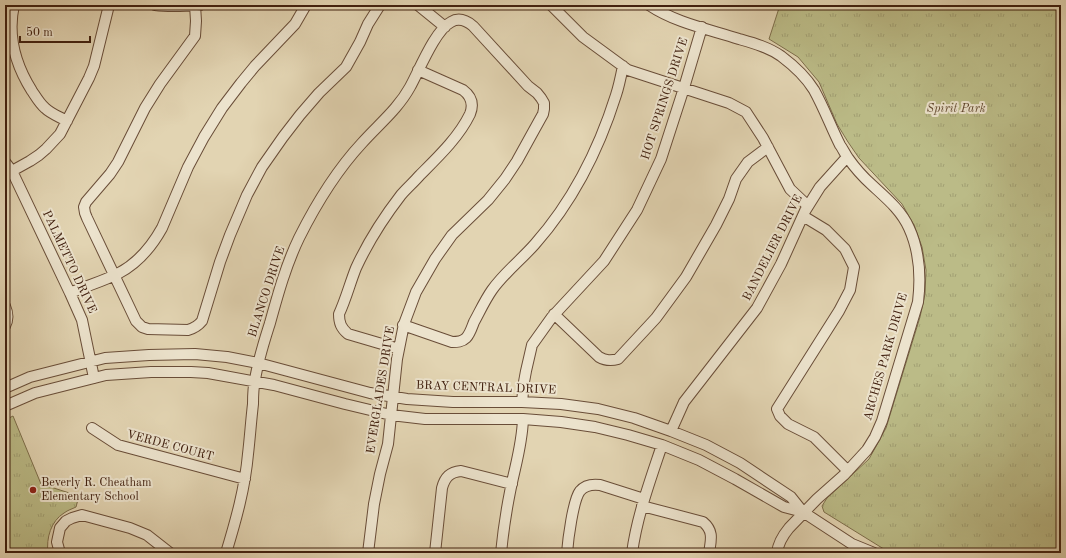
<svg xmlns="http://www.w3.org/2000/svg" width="1066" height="558" font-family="'Old Standard TT',serif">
<defs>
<pattern id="park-tufts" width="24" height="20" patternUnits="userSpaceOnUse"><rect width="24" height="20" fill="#bbbb87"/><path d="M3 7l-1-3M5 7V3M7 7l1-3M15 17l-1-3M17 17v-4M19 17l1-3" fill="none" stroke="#a2a073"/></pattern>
</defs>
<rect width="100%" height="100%" fill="#e2d4b2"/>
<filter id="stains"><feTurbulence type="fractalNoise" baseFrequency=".005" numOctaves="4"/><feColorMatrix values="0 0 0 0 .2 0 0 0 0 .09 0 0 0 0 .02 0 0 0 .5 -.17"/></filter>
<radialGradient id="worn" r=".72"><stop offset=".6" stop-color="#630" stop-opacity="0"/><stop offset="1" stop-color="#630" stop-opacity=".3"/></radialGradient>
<path fill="url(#park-tufts)" stroke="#7e6e4b" d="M780 5H1061V553H895L887 551 824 512 822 506 827 498 869 459 886 428 920 317 925 294 926 270 922 247 914 225 902 204 859 158 848 142 837 124 819 82 798 57 769 39Z
M13 416 41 484 79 496 76 507C72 509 68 510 64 513 51 521 46 538 48 553H5V420Z"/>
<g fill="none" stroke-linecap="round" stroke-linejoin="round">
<g stroke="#694d38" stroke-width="12">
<path id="minor" d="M14 5C7 36 15 64 32 91 36 97 40 104 45 108 51 114 60 117 67 121
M155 5C170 7 185 6 200 5
M195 5 196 21 195 36 160 84 145 108 118 162 110 174 86 202 84 207 85 213 87 218 136 321 142 327 148 329 188 330C195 328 198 326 202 321L220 262 230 235 247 195 262 167 283 137 300 115 319 93 346 67 360 42 368 24 380 5
M418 5 445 27
M551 5 583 37 628 70 729 103 746 112 763 138 790 189 808 206
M649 5C676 23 708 29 739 39 753 43 768 47 781 56 793 65 806 77 814 90 824 108 831 127 840 145 843 149 845 154 848 158 855 168 863 177 872 185 886 198 901 210 909 228 920 252 921 277 918 302L882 421 875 437 867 450 844 475 817 499 789 528C784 534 778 544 777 553
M5 162 12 171 70 293 82 320 94 378
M12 171 30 161 39 155 46 149 60 134 89 78 94 66 109 5
M803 216 826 230 845 249 854 267 850 290 839 311 777 409 780 416 788 424 814 437 848 471
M70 293C86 286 104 281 119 273 138 263 152 246 162 228L188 167 204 137 222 108 241 83 255 66 295 24 306 5
M5 306C8 313 9 319 5 326
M554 314 599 357C606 361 611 361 618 359L656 318 686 277 716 225 729 199 736 179 748 162 768 147
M403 325 452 342C457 342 462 342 466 338 470 334 472 327 474 322 480 311 485 300 492 290 504 273 522 259 535 244 573 201 599 149 616 95 619 86 621 76 623 66
M399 349 348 334C341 328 339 323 339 314 346 299 350 283 356 268 368 242 384 217 401 195 407 188 414 182 420 175 438 157 459 137 470 114 474 104 471 96 463 90L418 70
M5 388 30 377 105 358 149 355 195 354 227 357 258 363 370 393 407 399 453 402H522L561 404 598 409 634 418 671 431 706 445 740 463 791 497 803 512 852 544 874 553
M522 402 524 382 526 371 532 345 552 317 604 261 637 210 661 159 683 91 702 27
M5 406 35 393 106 375 151 372H191L208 373 274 385 345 404 391 415 425 419H523L561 422 595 427 628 435 662 445 699 460 735 479 784 507 803 512
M92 428 118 445 245 479
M671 431 684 402 757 308 781 264 805 211 820 187 847 157
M642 506 703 522C714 531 711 540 709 553
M60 553 57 542 60 528 66 521 72 518 82 515 130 528 147 535 170 553
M226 553C236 520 245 488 248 454 250 437 251 421 253 404 253 396 253 388 255 380 258 360 264 342 270 323 278 294 286 265 299 238 316 204 336 171 362 143 379 124 398 109 410 87 419 71 435 30 451 22 459 17 467 21 473 26L528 86 537 93 541 98 544 103V109L543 114 533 132 517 161 505 179 488 200 452 235 435 259 416 292 404 324 397 359 388 444 380 474 374 504 368 553
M435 553 442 488C445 477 450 472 461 471L512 484
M501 553C503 533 506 512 510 492 515 466 522 446 523 419
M567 553C568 540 573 500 580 491 585 485 592 484 600 485L644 499
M632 553C637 516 650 481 662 445"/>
</g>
<use href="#minor" stroke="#ece3cd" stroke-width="10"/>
</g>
<circle fill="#8f2418" stroke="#ece3cd" stroke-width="1.5" cx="33" cy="490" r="4"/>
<g text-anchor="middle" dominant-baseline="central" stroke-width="4" stroke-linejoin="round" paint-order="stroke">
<g font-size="12" fill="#41200f" stroke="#ece3cd">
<text transform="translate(665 99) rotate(-72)">HOT SPRINGS DRIVE</text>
<text transform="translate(773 248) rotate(-63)">BANDELIER DRIVE</text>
<text transform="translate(69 262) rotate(65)">PALMETTO DRIVE</text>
<text transform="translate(267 292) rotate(-72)">BLANCO DRIVE</text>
<text transform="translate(886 357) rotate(-74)">ARCHES PARK DRIVE</text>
<text transform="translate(486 388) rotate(2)">BRAY CENTRAL DRIVE</text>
<text transform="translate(381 390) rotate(-81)">EVERGLADES DRIVE</text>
<text transform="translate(170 446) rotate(15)">VERDE COURT</text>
</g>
<g font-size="12" font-style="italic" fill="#60472d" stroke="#ece3cd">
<text x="956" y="109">Spirit Park</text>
</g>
<g font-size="12" fill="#41200f" stroke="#ece3cd" text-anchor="start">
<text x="41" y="483">Beverly R. Cheatham<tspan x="41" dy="14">Elementary School</tspan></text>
</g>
</g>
<rect width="1066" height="558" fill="none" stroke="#e2d4b2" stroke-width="20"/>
<rect x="6" y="6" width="1054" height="546" fill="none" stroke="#41200f" stroke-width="2"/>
<rect x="10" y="10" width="1046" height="538" fill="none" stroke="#41200f"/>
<path d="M20 36v6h70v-6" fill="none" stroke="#41200f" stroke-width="2"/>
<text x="26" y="36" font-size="12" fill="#41200f" stroke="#ece3cd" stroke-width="3" paint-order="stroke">50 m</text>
<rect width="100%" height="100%" filter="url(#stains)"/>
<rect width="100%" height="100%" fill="url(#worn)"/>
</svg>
